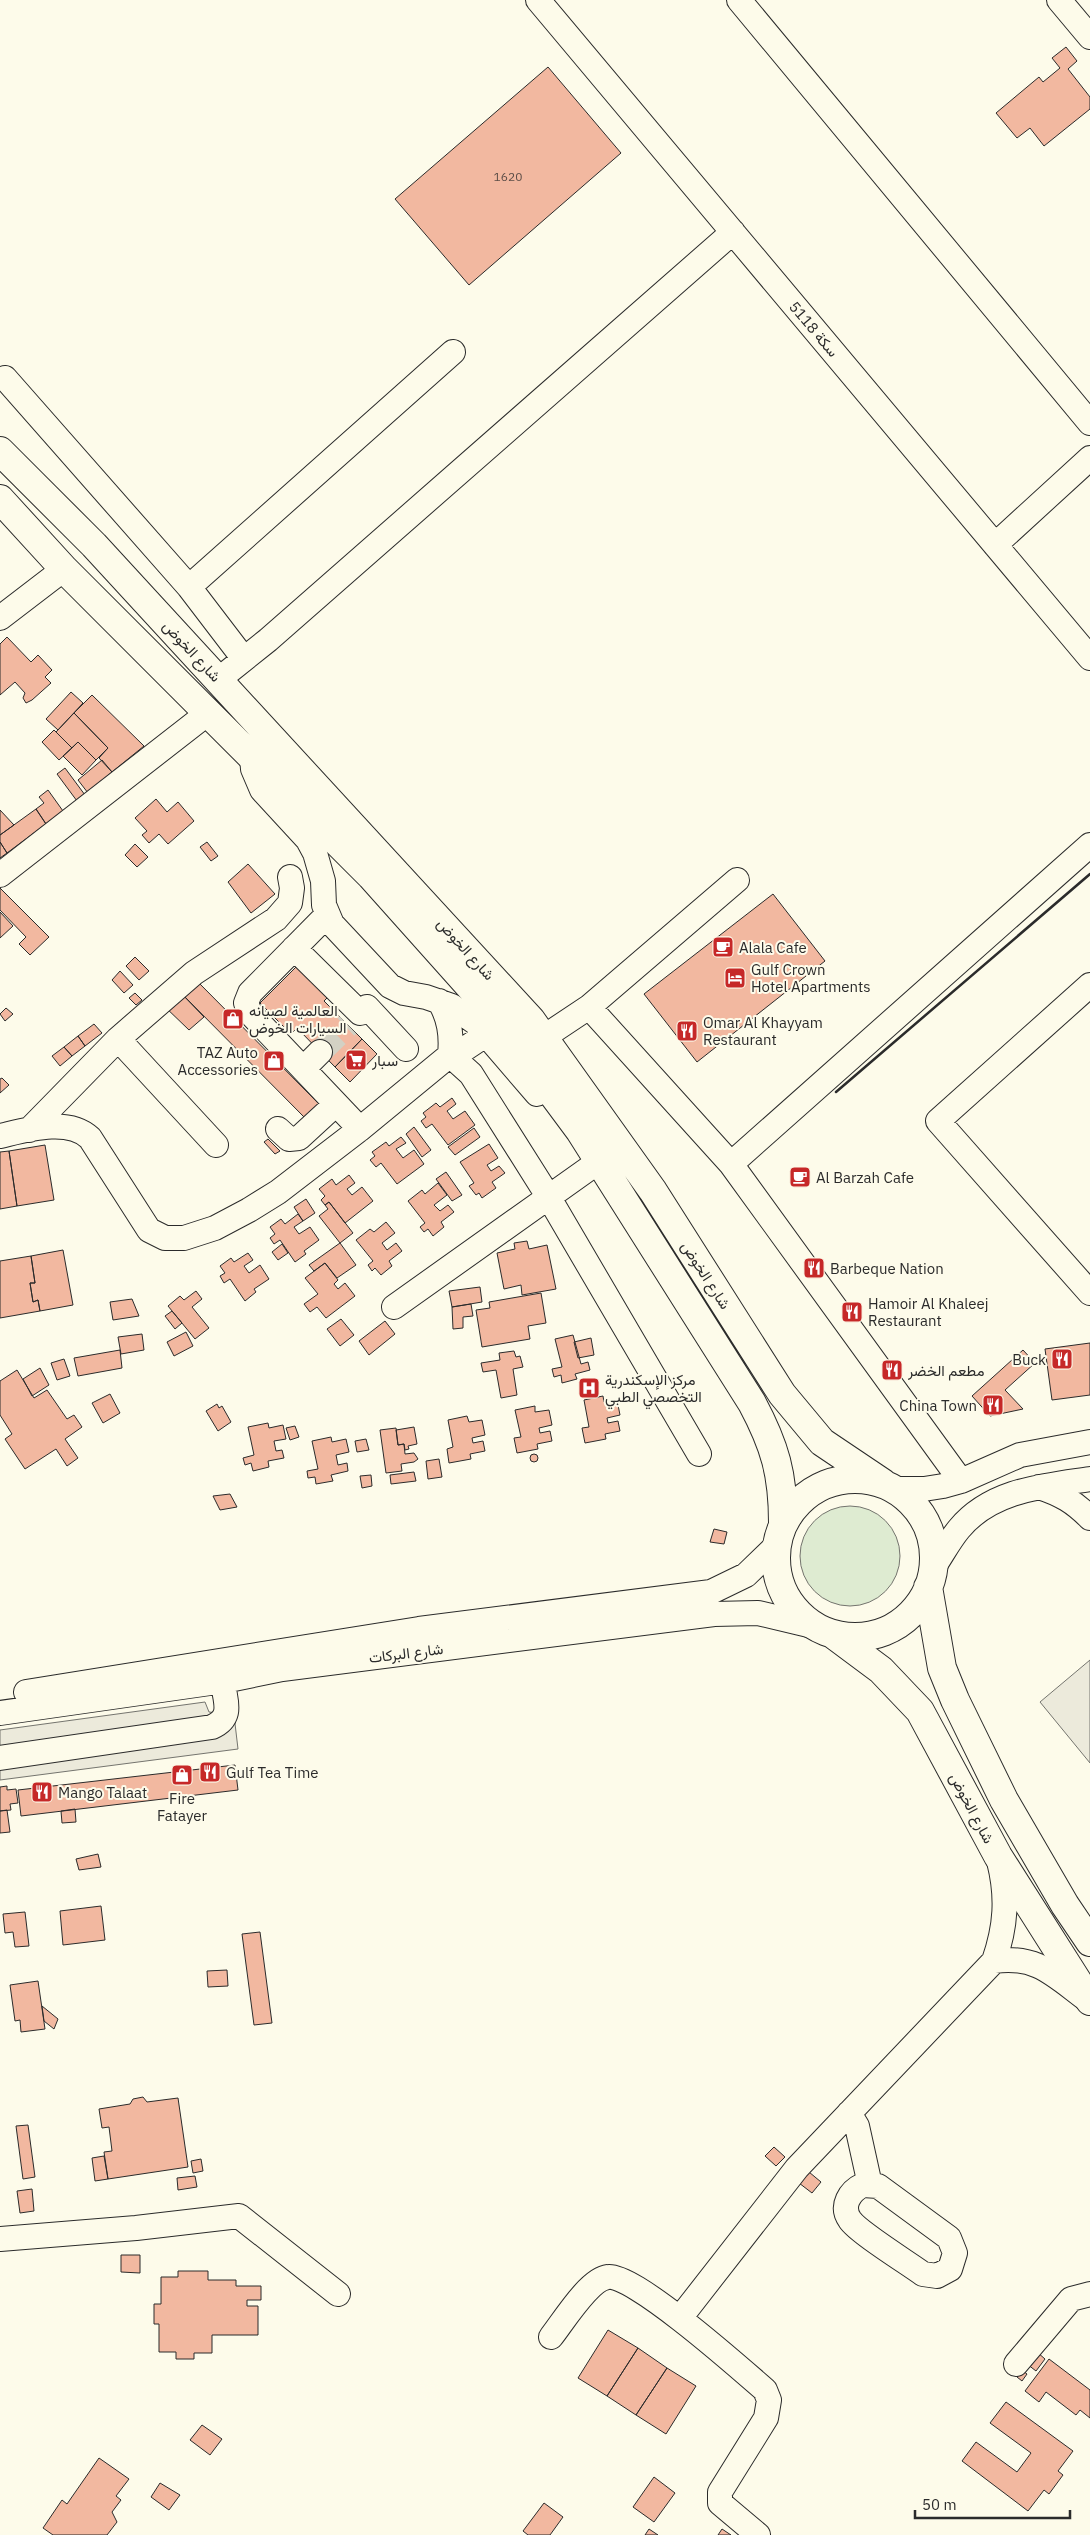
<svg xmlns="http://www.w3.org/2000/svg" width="1090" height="2535" font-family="'IBM Plex Sans',Vazirmatn,sans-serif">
<rect width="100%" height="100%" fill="#fdfbea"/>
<path fill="#deebd1" stroke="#74746e" d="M800 1556a50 50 0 1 1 100 0a50 50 0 1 1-100 0Z"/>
<path fill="#eceadb" stroke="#74746e" d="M1090 1660V1763L1040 1702Z
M205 1702 209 1712 234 1715 238 1749 0 1780V1730Z"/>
<path fill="#f2b8a0" stroke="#2b2b2b" d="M1066 47 1077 61 1068 69 1090 97V109L1044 146 1030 128 1017 138 996 113 1039 77 1043 82 1060 68 1052 58Z
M548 67 621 153 469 285 395 199Z
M7 637 31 662 38 655 52 670 45 677 51 683 32 700 26 703 23 698 25 693 15 682 0 695V644Z
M71 692 83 703 58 730 46 719Z
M92 695 144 746 112 772 99 758 108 748 74 713Z
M74 713 108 748 96 760 78 742 72 748 56 732Z
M54 730 72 748 59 760 42 742Z
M78 742 96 760 82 775 63 756Z
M102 760 112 772 88 793 78 780Z
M65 768 85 795 77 801 57 774Z
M48 790 63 811 46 824 36 809 44 803 39 797Z
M156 799 167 812 178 802 194 821 168 844 159 834 149 843 142 835 147 831 135 818Z
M36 809 46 824 7 853 0 842V835Z
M0 810 14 825 0 835Z
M0 842 7 853 0 858Z
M207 842 218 856 211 861 200 847Z
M135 844 148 857 137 867 125 855Z
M248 864 275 894 251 913 228 882Z
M0 888 49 937 30 955 19 944 26 937 0 910Z
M773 894 825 961 697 1062 644 994Z
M0 912 13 926 0 938Z
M135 957 149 971 139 980 126 966Z
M299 964 330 995 324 1001 362 1039 335 1067 297 1028 291 1034 260 1003Z
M120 971 133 985 124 993 112 980Z
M196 980 320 1105 306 1119 180 992Z
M180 992 204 1017 189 1030 162 1004Z
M135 993 142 1000 136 1005 129 998Z
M6 1008 13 1014 5 1021 0 1014Z
M94 1024 102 1033 85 1046 78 1036Z
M78 1036 85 1046 72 1056 64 1047Z
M362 1039 377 1054 350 1082 335 1067Z
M64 1047 72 1056 60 1066 52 1056Z
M2 1078 9 1085 0 1093V1079Z
M452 1098 456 1104 447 1111 453 1119 465 1111 475 1125 448 1145 432 1124 426 1128 421 1121 426 1117 423 1113 436 1103 440 1107Z
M414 1127 431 1150 422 1157 406 1134Z
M474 1128 480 1137 455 1155 448 1147Z
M401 1137 406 1143 396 1149 403 1158 414 1150 424 1164 397 1184 381 1163 376 1167 370 1160 375 1156 372 1152 386 1142 389 1146Z
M268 1139 280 1151 275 1154 264 1142Z
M489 1144 498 1158 487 1165 491 1171 499 1166 505 1173 492 1182 496 1188 482 1198 479 1193 476 1195 469 1186 474 1183 460 1162Z
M45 1145 54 1200 17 1206 9 1151Z
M9 1151 17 1206 0 1209V1152Z
M446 1172 462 1195 452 1201 436 1179Z
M349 1175 355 1183 347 1189 352 1195 362 1187 373 1201 345 1223 329 1202 325 1205 321 1200 325 1196 319 1189 332 1179 336 1185Z
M438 1183 447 1195 434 1205 440 1211 448 1205 454 1212 441 1222 444 1227 433 1236 428 1229 424 1232 420 1227 425 1223 408 1201 422 1190 425 1194Z
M306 1199 315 1213 303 1221 294 1207Z
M329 1202 353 1233 340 1243 319 1216 328 1209 325 1205Z
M298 1214 303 1221 294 1227 299 1234 310 1227 319 1240 304 1251 306 1254 295 1262 280 1240 274 1244 270 1238 275 1234 270 1227 281 1219 285 1224Z
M386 1222 395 1233 382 1243 387 1250 396 1243 402 1251 389 1261 392 1266 381 1275 375 1268 372 1271 368 1265 373 1261 356 1240 370 1229 374 1232Z
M527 1241 529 1249 547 1245 556 1289 522 1295 521 1285 504 1289 497 1253 515 1249 514 1243Z
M340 1243 356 1265 337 1278 325 1263 314 1271 309 1265Z
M282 1244 288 1253 278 1260 272 1252Z
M63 1250 73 1305 40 1311 38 1300 33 1302 30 1283H35L31 1256Z
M248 1253 253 1260 244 1266 249 1273 260 1265 269 1279 254 1289 256 1292 245 1301 230 1279 224 1283 220 1276 225 1273 220 1266 231 1258 234 1262Z
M31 1256 35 1283H30L33 1302 38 1300 40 1311 0 1318V1261Z
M325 1263 338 1280 334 1284 338 1289 345 1283 355 1296 326 1318 317 1307 310 1312 304 1304 318 1294 305 1278Z
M480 1287 482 1302 452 1307 449 1291Z
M196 1291 202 1299 192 1307 209 1328 195 1339 168 1306 180 1296 184 1300Z
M541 1293 546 1323 528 1326 530 1339 482 1347 476 1310 490 1308 489 1302Z
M132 1299 139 1316 113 1320 110 1302Z
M471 1304 473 1316 463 1317V1328L453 1329 452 1307Z
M172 1311 182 1323 175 1329 165 1316Z
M341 1319 354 1335 340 1346 327 1329Z
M385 1321 395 1334 369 1355 359 1341Z
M186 1332 193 1346 174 1356 167 1342Z
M142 1334 144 1350 121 1354 118 1337Z
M573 1335 581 1364 588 1362 590 1370 575 1374 577 1379 562 1383 561 1375 554 1377 552 1369 562 1367 555 1339Z
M591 1338 594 1355 578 1358 574 1342Z
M1090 1343V1395L1052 1400 1045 1349Z
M120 1350 122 1368 78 1376 74 1358Z
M1023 1350 1035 1363 1005 1390 1023 1409 990 1416 972 1396Z
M514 1351 516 1357 520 1356 523 1367 513 1369 517 1395 501 1398 496 1370 483 1372 481 1363 500 1360 499 1353Z
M64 1359 70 1376 57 1380 51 1363Z
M40 1368 49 1385 32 1396 23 1379Z
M17 1370 34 1398 47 1390 67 1419 74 1415 82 1427 65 1439 78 1458 67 1466 56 1449 25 1469 5 1439 12 1434 0 1415V1381Z
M110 1394 120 1413 103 1423 92 1403Z
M603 1396 604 1402 617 1400 620 1415 607 1418 608 1423 618 1421 620 1431 605 1434 606 1439 585 1443 582 1428 589 1427 584 1400Z
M217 1404 219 1408 222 1406 231 1422 218 1431 206 1411Z
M535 1406V1412L549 1410 552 1425 539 1428 540 1433 550 1431 552 1441 537 1444 538 1449 517 1453 514 1438 521 1437 515 1410Z
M467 1416 469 1422 482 1420 485 1435 472 1438 473 1443 483 1441 485 1451 470 1454 471 1459 449 1463 447 1449 453 1447 448 1420Z
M268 1423 269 1428 283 1425 286 1439 274 1441 276 1451 282 1450 284 1458 268 1461 269 1467 253 1471 251 1463 245 1465 243 1458 254 1455 248 1427Z
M295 1426 299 1437 290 1440 286 1428Z
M414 1427 417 1444 408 1446 409 1449 405 1450 404 1444 398 1445 396 1430Z
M396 1428 398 1445 404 1444 405 1454 414 1453 418 1459 414 1462 401 1464 402 1471 386 1473 380 1430Z
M331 1437 332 1442 346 1439 349 1452 336 1455 338 1465 347 1463 348 1471 331 1475 333 1481 316 1484 315 1477 308 1478 307 1471 318 1469 312 1441Z
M366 1439 369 1450 357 1452 355 1441Z
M530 1458a4 4 0 1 1 8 0a4 4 0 1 1-8 0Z
M439 1459 442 1477 428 1479 426 1461Z
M414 1472 416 1481 391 1484 390 1475Z
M371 1475 372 1486 362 1488 360 1476Z
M230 1494 237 1507 220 1510 213 1496Z
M714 1529 727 1532 724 1544 710 1542Z
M235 1765 238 1790 21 1816 18 1790Z
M7 1786V1790L16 1789 18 1803 10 1804 11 1810 0 1811V1787Z
M75 1809 76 1822 62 1823 61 1811Z
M7 1810 10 1832 0 1833V1811Z
M98 1854 101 1867 79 1870 76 1859Z
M101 1906 105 1940 63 1945 60 1911Z
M25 1912 29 1946 15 1947 13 1932 5 1933 3 1914Z
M260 1932 272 2023 254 2025 242 1934Z
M227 1970 228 1986 208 1987 207 1971Z
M38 1981 45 2029 21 2032 20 2020 15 2021 10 1985Z
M42 2006 58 2019 54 2029 44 2021Z
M143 2097 147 2102 178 2098 188 2167 108 2179 104 2152 112 2151 109 2127 102 2128 99 2109 130 2104 133 2099Z
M28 2125 35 2177 23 2179 16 2126Z
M774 2147 785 2157 776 2166 765 2156Z
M104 2156 108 2179 95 2181 92 2158Z
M201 2159 203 2171 193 2173 191 2161Z
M809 2172 821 2182 812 2193 799 2183Z
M195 2176 197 2187 178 2190 177 2178Z
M32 2189 34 2211 20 2213 17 2191Z
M121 2255H140V2273L121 2272Z
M178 2271H208V2280H236V2286H261V2300H247V2306H258V2335H212V2353H194V2359H176V2352H159V2324H154V2304H161V2277H178Z
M608 2330 638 2348 607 2396 578 2378Z
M638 2348 667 2368 636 2415 607 2396Z
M1037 2352 1045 2359 1036 2371 1027 2364Z
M1049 2359 1090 2390V2418L1080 2410 1076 2415 1046 2392 1039 2402 1025 2391Z
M667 2368 696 2386 666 2434 636 2415Z
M1023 2371 1027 2374 1022 2381 1017 2377Z
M1006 2402 1073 2451 1058 2471 1063 2475 1049 2494 1044 2490 1028 2511 962 2461 976 2442 1017 2472 1031 2453 990 2423Z
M202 2425 222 2439 210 2455 190 2440Z
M99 2458 129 2479 116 2496 121 2500 112 2512 117 2522 107 2535H53L43 2528 62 2500 67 2504Z
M654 2477 675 2493 654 2522 633 2507Z
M160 2483 180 2495 169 2510 151 2497Z
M544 2503 563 2517 550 2535H528L523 2531Z
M649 2529 658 2535H645Z
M722 2529 731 2535H718Z"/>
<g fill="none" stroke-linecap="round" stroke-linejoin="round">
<path stroke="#d3d1c4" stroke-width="24" stroke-dasharray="24 12" stroke-linecap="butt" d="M320 1052 348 1025"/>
<g stroke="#2b2b2b" stroke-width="26">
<path id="minor" d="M538 0 1090 658
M739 0 1090 423
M1059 0 1090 37
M5 378 189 587 244 659
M995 545 1090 458
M189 587 453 352
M0 618 64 569
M218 680 268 640 733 232
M252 757 253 769 262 790 308 840 315 853 323 881 324 905 332 924 390 986 404 993 426 997 452 1006 476 1023 537 1094
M0 875 208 713
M327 915 250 993 246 1003 250 1013 360 1129
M294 948 360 1013
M1090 985 938 1121 1090 1293
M439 1001C450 1018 452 1036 450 1055
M367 1007 406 1049
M589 1007 731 1164 961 1481
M544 1037 589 1007 737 880
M118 1039 216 1145
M450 1055 471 1074 548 1196 699 1454
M303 1069 320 1052
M278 1129 289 1139 299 1138 336 1104
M29 1130 118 1039 194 973 276 919 290 903 292 888 290 877
M0 1136C26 1130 68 1117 90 1138L149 1230 165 1238H184L215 1228 249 1210 278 1192 360 1129 450 1055 463 1050 487 1034
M731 1164 1090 845
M394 1307 598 1162
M1039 1487C1061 1494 1074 1502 1090 1518
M894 1489H924L943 1486 961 1481 1020 1455 1090 1442
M933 1568C942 1555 949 1541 959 1529 991 1490 1043 1486 1090 1479
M26 1692 419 1629 711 1592 746 1575 776 1546
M0 1713 224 1681 282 1669 714 1614 758 1613 813 1626
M0 1758 212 1727C242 1714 214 1687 227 1670L230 1669
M994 1961C1036 1955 1053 1974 1085 1998
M849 2113 857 2126 870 2185
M863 2185 878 2186 949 2238 955 2253 950 2269 937 2276 923 2274C908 2263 858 2232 850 2220 840 2206 850 2191 863 2185Z
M0 2239 136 2228 239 2216 338 2294
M680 2318 797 2168 994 1961C1006 1926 1008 1897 999 1861
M551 2337C563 2322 589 2279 608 2277 633 2273 742 2370 765 2390L769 2400 766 2418 720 2492V2503L758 2535
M1016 2364 1071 2299 1090 2294"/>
</g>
<g stroke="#2b2b2b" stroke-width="30">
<path id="major" d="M0 451 94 545 531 1020 653 1191 782 1394 822 1442 883 1483
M0 499 64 569 371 876 488 1007 580 1131 752 1403C775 1446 783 1474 783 1523
M776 1558a79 79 0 1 1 158 0a79 79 0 1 1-158 0Z
M928 1587 942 1668 955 1700 1004 1800 1065 1905 1090 1942
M834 1635 881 1670 920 1711 998 1856 1090 2001"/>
</g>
<use href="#minor" stroke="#fdfbea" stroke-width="24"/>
<use href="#major" stroke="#fdfbea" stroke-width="28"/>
<path stroke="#2b2b2b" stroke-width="2.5" d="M836 1092 1090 874"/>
</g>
<defs>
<g id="cafe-square" transform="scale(1.125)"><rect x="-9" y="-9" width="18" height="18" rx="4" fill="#c62828" stroke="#fdfbea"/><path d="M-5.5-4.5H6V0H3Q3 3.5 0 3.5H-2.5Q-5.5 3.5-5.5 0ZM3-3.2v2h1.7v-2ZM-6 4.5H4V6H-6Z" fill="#fff"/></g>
<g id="hotel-square" transform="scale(1.125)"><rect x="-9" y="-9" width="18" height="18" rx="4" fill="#c62828" stroke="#fdfbea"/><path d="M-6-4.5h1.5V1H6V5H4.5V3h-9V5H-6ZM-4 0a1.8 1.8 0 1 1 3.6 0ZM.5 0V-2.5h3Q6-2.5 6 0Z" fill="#fff"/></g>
<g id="shop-square" transform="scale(1.125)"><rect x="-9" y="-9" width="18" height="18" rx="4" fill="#c62828" stroke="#fdfbea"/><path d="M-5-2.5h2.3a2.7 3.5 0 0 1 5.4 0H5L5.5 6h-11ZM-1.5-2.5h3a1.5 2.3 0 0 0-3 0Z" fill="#fff"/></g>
<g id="restaurant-square" transform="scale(1.125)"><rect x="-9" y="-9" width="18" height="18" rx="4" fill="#c62828" stroke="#fdfbea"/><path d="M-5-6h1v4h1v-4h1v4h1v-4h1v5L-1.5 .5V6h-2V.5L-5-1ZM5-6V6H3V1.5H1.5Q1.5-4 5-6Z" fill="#fff"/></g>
<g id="supermarket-square" transform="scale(1.125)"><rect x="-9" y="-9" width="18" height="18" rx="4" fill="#c62828" stroke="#fdfbea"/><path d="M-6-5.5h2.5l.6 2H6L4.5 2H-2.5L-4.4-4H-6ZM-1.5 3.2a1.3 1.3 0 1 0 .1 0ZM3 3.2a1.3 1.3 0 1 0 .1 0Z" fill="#fff"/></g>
<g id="hospital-square" transform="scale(1.125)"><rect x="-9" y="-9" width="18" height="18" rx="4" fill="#c62828" stroke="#fdfbea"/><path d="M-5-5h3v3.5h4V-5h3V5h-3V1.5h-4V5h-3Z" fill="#fff"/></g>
</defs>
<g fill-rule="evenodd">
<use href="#cafe-square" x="723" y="947"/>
<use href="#hotel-square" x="735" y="978"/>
<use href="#shop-square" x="233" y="1019"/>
<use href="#restaurant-square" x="687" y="1031"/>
<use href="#supermarket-square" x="356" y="1060"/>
<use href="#shop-square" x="274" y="1061"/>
<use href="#cafe-square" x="800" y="1177"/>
<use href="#restaurant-square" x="814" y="1268"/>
<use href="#restaurant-square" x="852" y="1312"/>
<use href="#restaurant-square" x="1062" y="1359"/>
<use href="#restaurant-square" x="892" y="1370"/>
<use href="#hospital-square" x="589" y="1388"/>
<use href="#restaurant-square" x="993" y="1405"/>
<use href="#restaurant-square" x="210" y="1772"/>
<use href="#shop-square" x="182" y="1775"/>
<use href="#restaurant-square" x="42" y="1792"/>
</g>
<g text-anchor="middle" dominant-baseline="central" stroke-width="4" stroke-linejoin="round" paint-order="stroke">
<g font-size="12" fill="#5d4e48">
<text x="508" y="176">1620</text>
</g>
<g font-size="15" fill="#2b2b2b" stroke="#fdfbea">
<text transform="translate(814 329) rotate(50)">سكة 5118</text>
<text transform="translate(192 651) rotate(47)">شارع الخوض</text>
<text transform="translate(466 949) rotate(48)">شارع الخوض</text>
<text transform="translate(706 1275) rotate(57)">شارع الخوض</text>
<text transform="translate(406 1653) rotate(-7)">شارع البركات</text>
<text transform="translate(972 1808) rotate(62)">شارع الخوض</text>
</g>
<g font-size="15" fill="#2b2b2b" stroke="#fdfbea" text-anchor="start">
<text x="739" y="947">Alala Cafe</text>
<text x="751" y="969">Gulf Crown<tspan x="751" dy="17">Hotel Apartments</tspan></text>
<text x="249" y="1010">العالمية لصيانه<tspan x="249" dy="17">السيارات الخوض</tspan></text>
<text x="703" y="1022">Omar Al Khayyam<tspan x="703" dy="17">Restaurant</tspan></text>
<text x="258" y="1052" text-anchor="end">TAZ Auto<tspan x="258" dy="17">Accessories</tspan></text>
<text x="372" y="1060">سبار</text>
<text x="816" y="1177">Al Barzah Cafe</text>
<text x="830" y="1268">Barbeque Nation</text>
<text x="868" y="1303">Hamoir Al Khaleej<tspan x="868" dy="17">Restaurant</tspan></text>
<text x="1046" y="1359" text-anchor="end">Buck</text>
<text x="908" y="1370">مطعم الخضر</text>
<text x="605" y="1379">مركز الإسكندرية<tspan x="605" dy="17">التخصصي الطبي</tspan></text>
<text x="977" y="1405" text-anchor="end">China Town</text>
<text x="226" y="1772">Gulf Tea Time</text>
<text x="58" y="1792">Mango Talaat</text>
<text x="182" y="1798" text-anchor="middle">Fire<tspan x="182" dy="17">Fatayer</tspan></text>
</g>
</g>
<path d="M915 2510v8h155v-8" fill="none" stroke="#2b2b2b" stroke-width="2.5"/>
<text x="922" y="2510" font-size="15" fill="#2b2b2b" stroke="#fdfbea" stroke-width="4" paint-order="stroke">50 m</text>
</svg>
